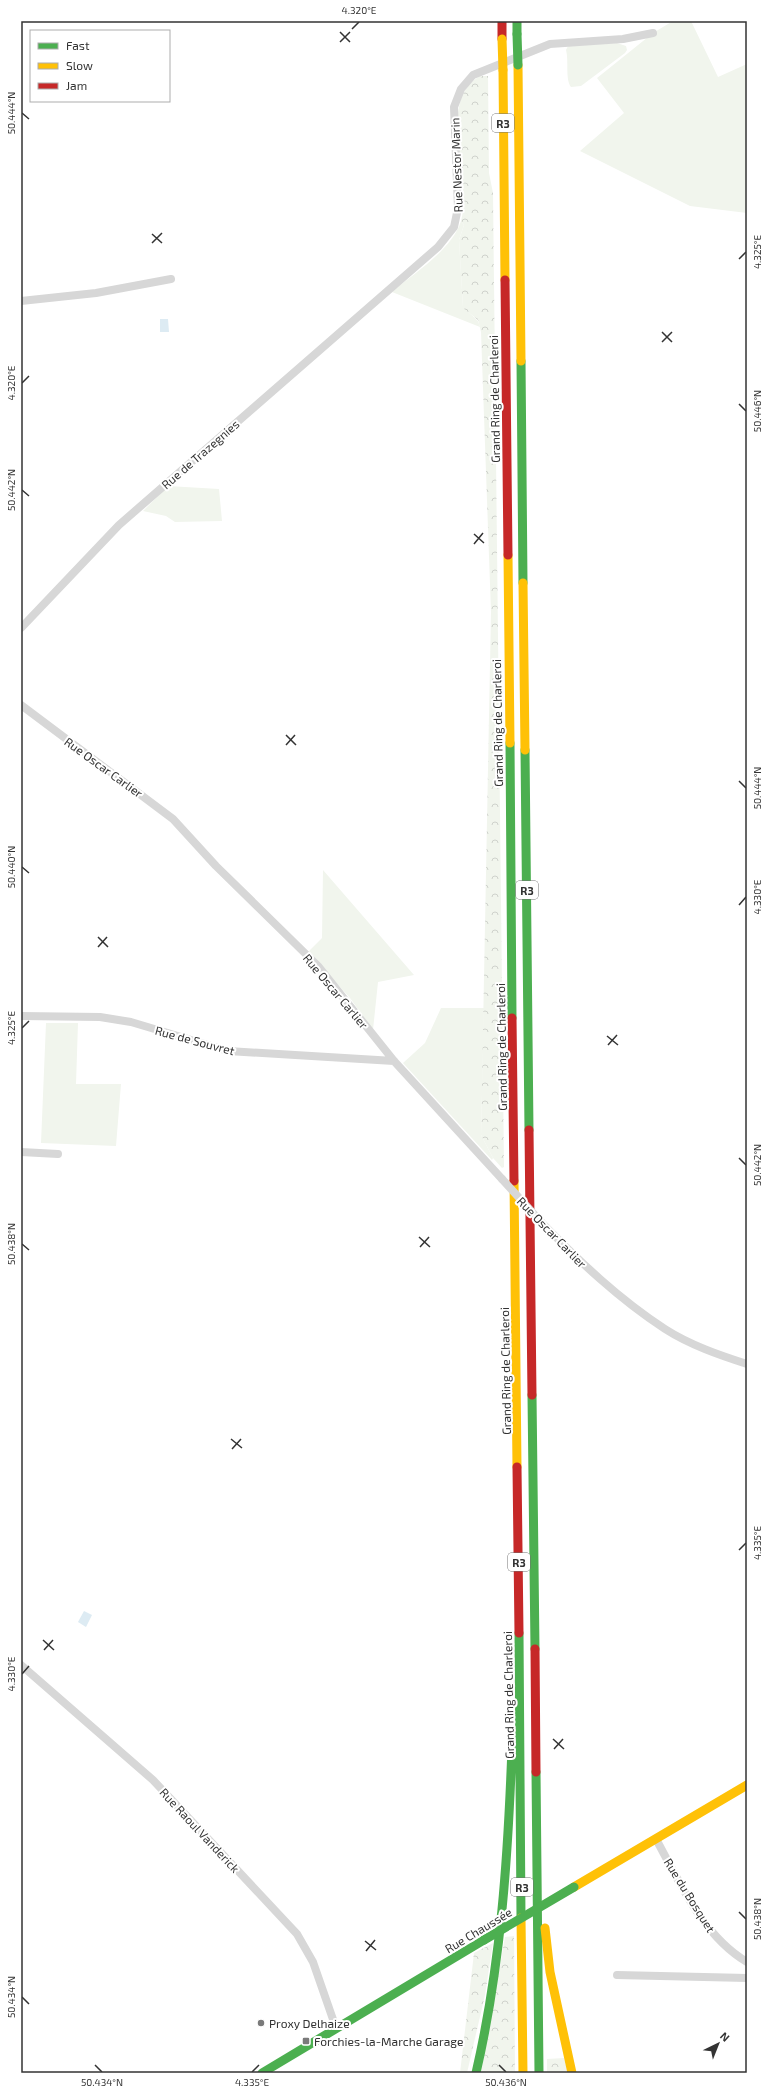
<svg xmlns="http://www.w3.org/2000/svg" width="768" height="2094" font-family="'Exo 2',sans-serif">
<defs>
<pattern id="forest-crowns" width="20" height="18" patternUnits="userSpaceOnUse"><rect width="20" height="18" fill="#f1f5ed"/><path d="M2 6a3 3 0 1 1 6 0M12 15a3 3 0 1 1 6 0" fill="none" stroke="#cfd2cc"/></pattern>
</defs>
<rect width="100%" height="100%" fill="#fff"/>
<path fill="#f1f5ed" d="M673 21H691L718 77 747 64V213L690 206 580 151 624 113 597 78 653 33Z
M617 43 626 46 627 50 625 53 581 86 571 87C565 79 569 61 566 50L568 46Z
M461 221 464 225 459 240 463 307 478 321 480 327 392 292C414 273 452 250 461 221Z
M168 486 219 489 222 521 175 522 166 516 143 511Z
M323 870 414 975 378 982 373 1030 350 998 308 952 322 938Z
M441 1008H484L481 1135 493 1158 492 1160 403 1063 425 1043Z
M46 1023H78L76 1084H121L116 1146 41 1143Z"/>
<path fill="url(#forest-crowns)" d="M480 76H488L489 173 493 193 504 1167 502 1168 493 1158 481 1135 491 612 481 332 478 320 463 308 459 240 464 225 461 221C473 180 435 102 480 76Z
M514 1936 515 2073H481L505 1937Z
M493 1943 485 1995 467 2073H460L474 1953Z
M564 2058 568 2073H547V2059Z"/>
<path fill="#ddebf3" d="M160 319H168L169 332H160Z
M84 1611 92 1615 86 1627 78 1622Z"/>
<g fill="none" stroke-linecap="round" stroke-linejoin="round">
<path stroke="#d7d7d7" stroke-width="8" d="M21 301 96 293 171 279
M21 628 119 525 438 247 454 227 458 208 454 107 461 89 473 75 550 44 623 39 653 33
M21 705 173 819 216 866 318 966 394 1061 502 1179
M21 1016 100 1017 131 1022 228 1051 394 1061
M21 1152 58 1154
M542 1223C580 1262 619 1299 665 1329 690 1345 719 1355 747 1364
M21 1665 153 1780 297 1934 313 1962 336 2028
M656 1839C680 1883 703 1936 747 1962
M617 1975 747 1978"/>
<path stroke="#4caf50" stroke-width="9" d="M517 21V34
M521 361 523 583
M510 743 512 1018
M525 750 529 1130
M532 1395 535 1649
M519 1633 521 1918
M536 1772 539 2073
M262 2073 484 1940
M476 2073C501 1965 508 1857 512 1747"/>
<path stroke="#ffc107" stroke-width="9" d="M518 65 521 361
M503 70 505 280
M508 555 510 743
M523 583 525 750
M514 1181 517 1467
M574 1887 747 1785
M521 1918 523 2073
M545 1928 550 1972 572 2073"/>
<path stroke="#c62828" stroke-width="9" d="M502 21V39
M505 280 508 555
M512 1018 514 1181
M529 1130 532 1395
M517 1467 519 1633
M535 1649 536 1772"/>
<path stroke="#d7d7d7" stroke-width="8" d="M502 1179 542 1223"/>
<path stroke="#4caf50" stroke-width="9" d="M517 34 518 65
M484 1940 574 1887"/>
<path stroke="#ffc107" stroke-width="9" d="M502 39 503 70"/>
</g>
<path fill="none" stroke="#333" stroke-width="1.5" d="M352 29 359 22M340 32 350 42M340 42 350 32M22 113 29 119M152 234 162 243M152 243 162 233M739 259 746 252M662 332 672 342M662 342 672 332M22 383 29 376M739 404 746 411M22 490 29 496M474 534 484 543M474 544 483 533M286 735 296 745M286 745 295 735M739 781 746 788M22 867 29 873M739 905 746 897M98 937 108 947M98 947 107 937M22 1028 29 1021M607 1036 618 1045M608 1045 617 1035M739 1158 746 1165M419 1237 430 1247M22 1244 29 1250M420 1247 429 1237M231 1439 242 1448M232 1449 241 1439M739 1550 746 1543M43 1640 54 1650M44 1650 53 1640M22 1674 29 1666M553 1739 564 1749M554 1749 563 1739M739 1912 746 1919M365 1941 376 1950M366 1951 375 1940M22 1997 29 2004M95 2065 102 2072M499 2065 506 2072M252 2072 259 2065"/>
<g fill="#7a7a7a" stroke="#fff" stroke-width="1.5">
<circle cx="261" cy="2023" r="4"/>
<rect x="302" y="2037" width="8" height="8" rx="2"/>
</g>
<g text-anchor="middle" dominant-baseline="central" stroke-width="4" stroke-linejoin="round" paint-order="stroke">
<g fill="#fff" stroke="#707070" stroke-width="1">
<rect x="492" y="114" width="22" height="18" rx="3"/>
<rect x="516" y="881" width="22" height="18" rx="3"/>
<rect x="508" y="1553" width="22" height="18" rx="3"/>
<rect x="511" y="1878" width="22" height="18" rx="3"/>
</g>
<g font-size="11" font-weight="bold" fill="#333">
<text x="503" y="123">R3</text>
<text x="527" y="890">R3</text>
<text x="519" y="1562">R3</text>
<text x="522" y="1887">R3</text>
</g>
<g font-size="12" fill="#333" stroke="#fff">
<text transform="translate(456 165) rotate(-92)">Rue Nestor Marin</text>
<text transform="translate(494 399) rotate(-91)">Grand Ring de Charleroi</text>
<text transform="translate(200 454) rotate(-41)">Rue de Trazegnies</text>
<text transform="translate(497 723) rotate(-91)">Grand Ring de Charleroi</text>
<text transform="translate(104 767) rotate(36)">Rue Oscar Carlier</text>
<text transform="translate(336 991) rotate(50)">Rue Oscar Carlier</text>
<text transform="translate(195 1040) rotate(15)">Rue de Souvret</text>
<text transform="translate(501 1047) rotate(-91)">Grand Ring de Charleroi</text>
<text transform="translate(552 1232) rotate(46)">Rue Oscar Carlier</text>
<text transform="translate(505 1371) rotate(-91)">Grand Ring de Charleroi</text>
<text transform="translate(508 1695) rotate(-91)">Grand Ring de Charleroi</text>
<text transform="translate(200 1830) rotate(47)">Rue Raoul Vanderick</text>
<text transform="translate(690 1895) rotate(58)">Rue du Bosquet</text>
<text transform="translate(478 1930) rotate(-31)">Rue Chaussée</text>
</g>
<g font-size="12" fill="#333" stroke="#fff" text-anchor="start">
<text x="269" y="2023">Proxy Delhaize</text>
<text x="314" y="2041">Forchies-la-Marche Garage</text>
</g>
</g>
<rect width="768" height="2094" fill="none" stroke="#ffffff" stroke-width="44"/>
<rect x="30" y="30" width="140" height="72" fill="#ffffff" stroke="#adadad"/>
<rect x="38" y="43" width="20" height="6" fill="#4caf50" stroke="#adadad"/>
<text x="66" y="50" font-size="12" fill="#333333">Fast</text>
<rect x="38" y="63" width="20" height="6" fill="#ffc107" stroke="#adadad"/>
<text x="66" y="70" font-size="12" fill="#333333">Slow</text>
<rect x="38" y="83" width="20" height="6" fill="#c62828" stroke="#adadad"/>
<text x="66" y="90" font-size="12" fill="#333333">Jam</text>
<g transform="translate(718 2044) rotate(43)" stroke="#ffffff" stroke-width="3" paint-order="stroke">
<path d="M0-3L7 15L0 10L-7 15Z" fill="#333333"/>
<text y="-6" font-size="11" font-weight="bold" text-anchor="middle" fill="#333333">N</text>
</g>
<rect x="22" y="22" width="724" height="2050" fill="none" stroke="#333" stroke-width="1.5"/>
<g font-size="10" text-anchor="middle" fill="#333">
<text x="359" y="14">4.320°E</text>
<text transform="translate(11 113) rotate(-90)" y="4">50.444°N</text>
<text transform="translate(757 252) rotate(-90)" y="4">4.325°E</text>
<text transform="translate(11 383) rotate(-90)" y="4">4.320°E</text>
<text transform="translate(757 411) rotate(-90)" y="4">50.446°N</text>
<text transform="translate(11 490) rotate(-90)" y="4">50.442°N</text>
<text transform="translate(757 788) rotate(-90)" y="4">50.444°N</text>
<text transform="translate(11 867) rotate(-90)" y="4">50.440°N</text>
<text transform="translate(757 897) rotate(-90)" y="4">4.330°E</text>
<text transform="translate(11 1028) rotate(-90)" y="4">4.325°E</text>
<text transform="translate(757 1165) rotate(-90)" y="4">50.442°N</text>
<text transform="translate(11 1244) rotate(-90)" y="4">50.438°N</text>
<text transform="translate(757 1543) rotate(-90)" y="4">4.335°E</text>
<text transform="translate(11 1674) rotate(-90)" y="4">4.330°E</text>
<text transform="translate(757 1919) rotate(-90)" y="4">50.438°N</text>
<text transform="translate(11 1997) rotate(-90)" y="4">50.434°N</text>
<text x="102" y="2086">50.434°N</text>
<text x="252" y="2086">4.335°E</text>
<text x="506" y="2086">50.436°N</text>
</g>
</svg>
